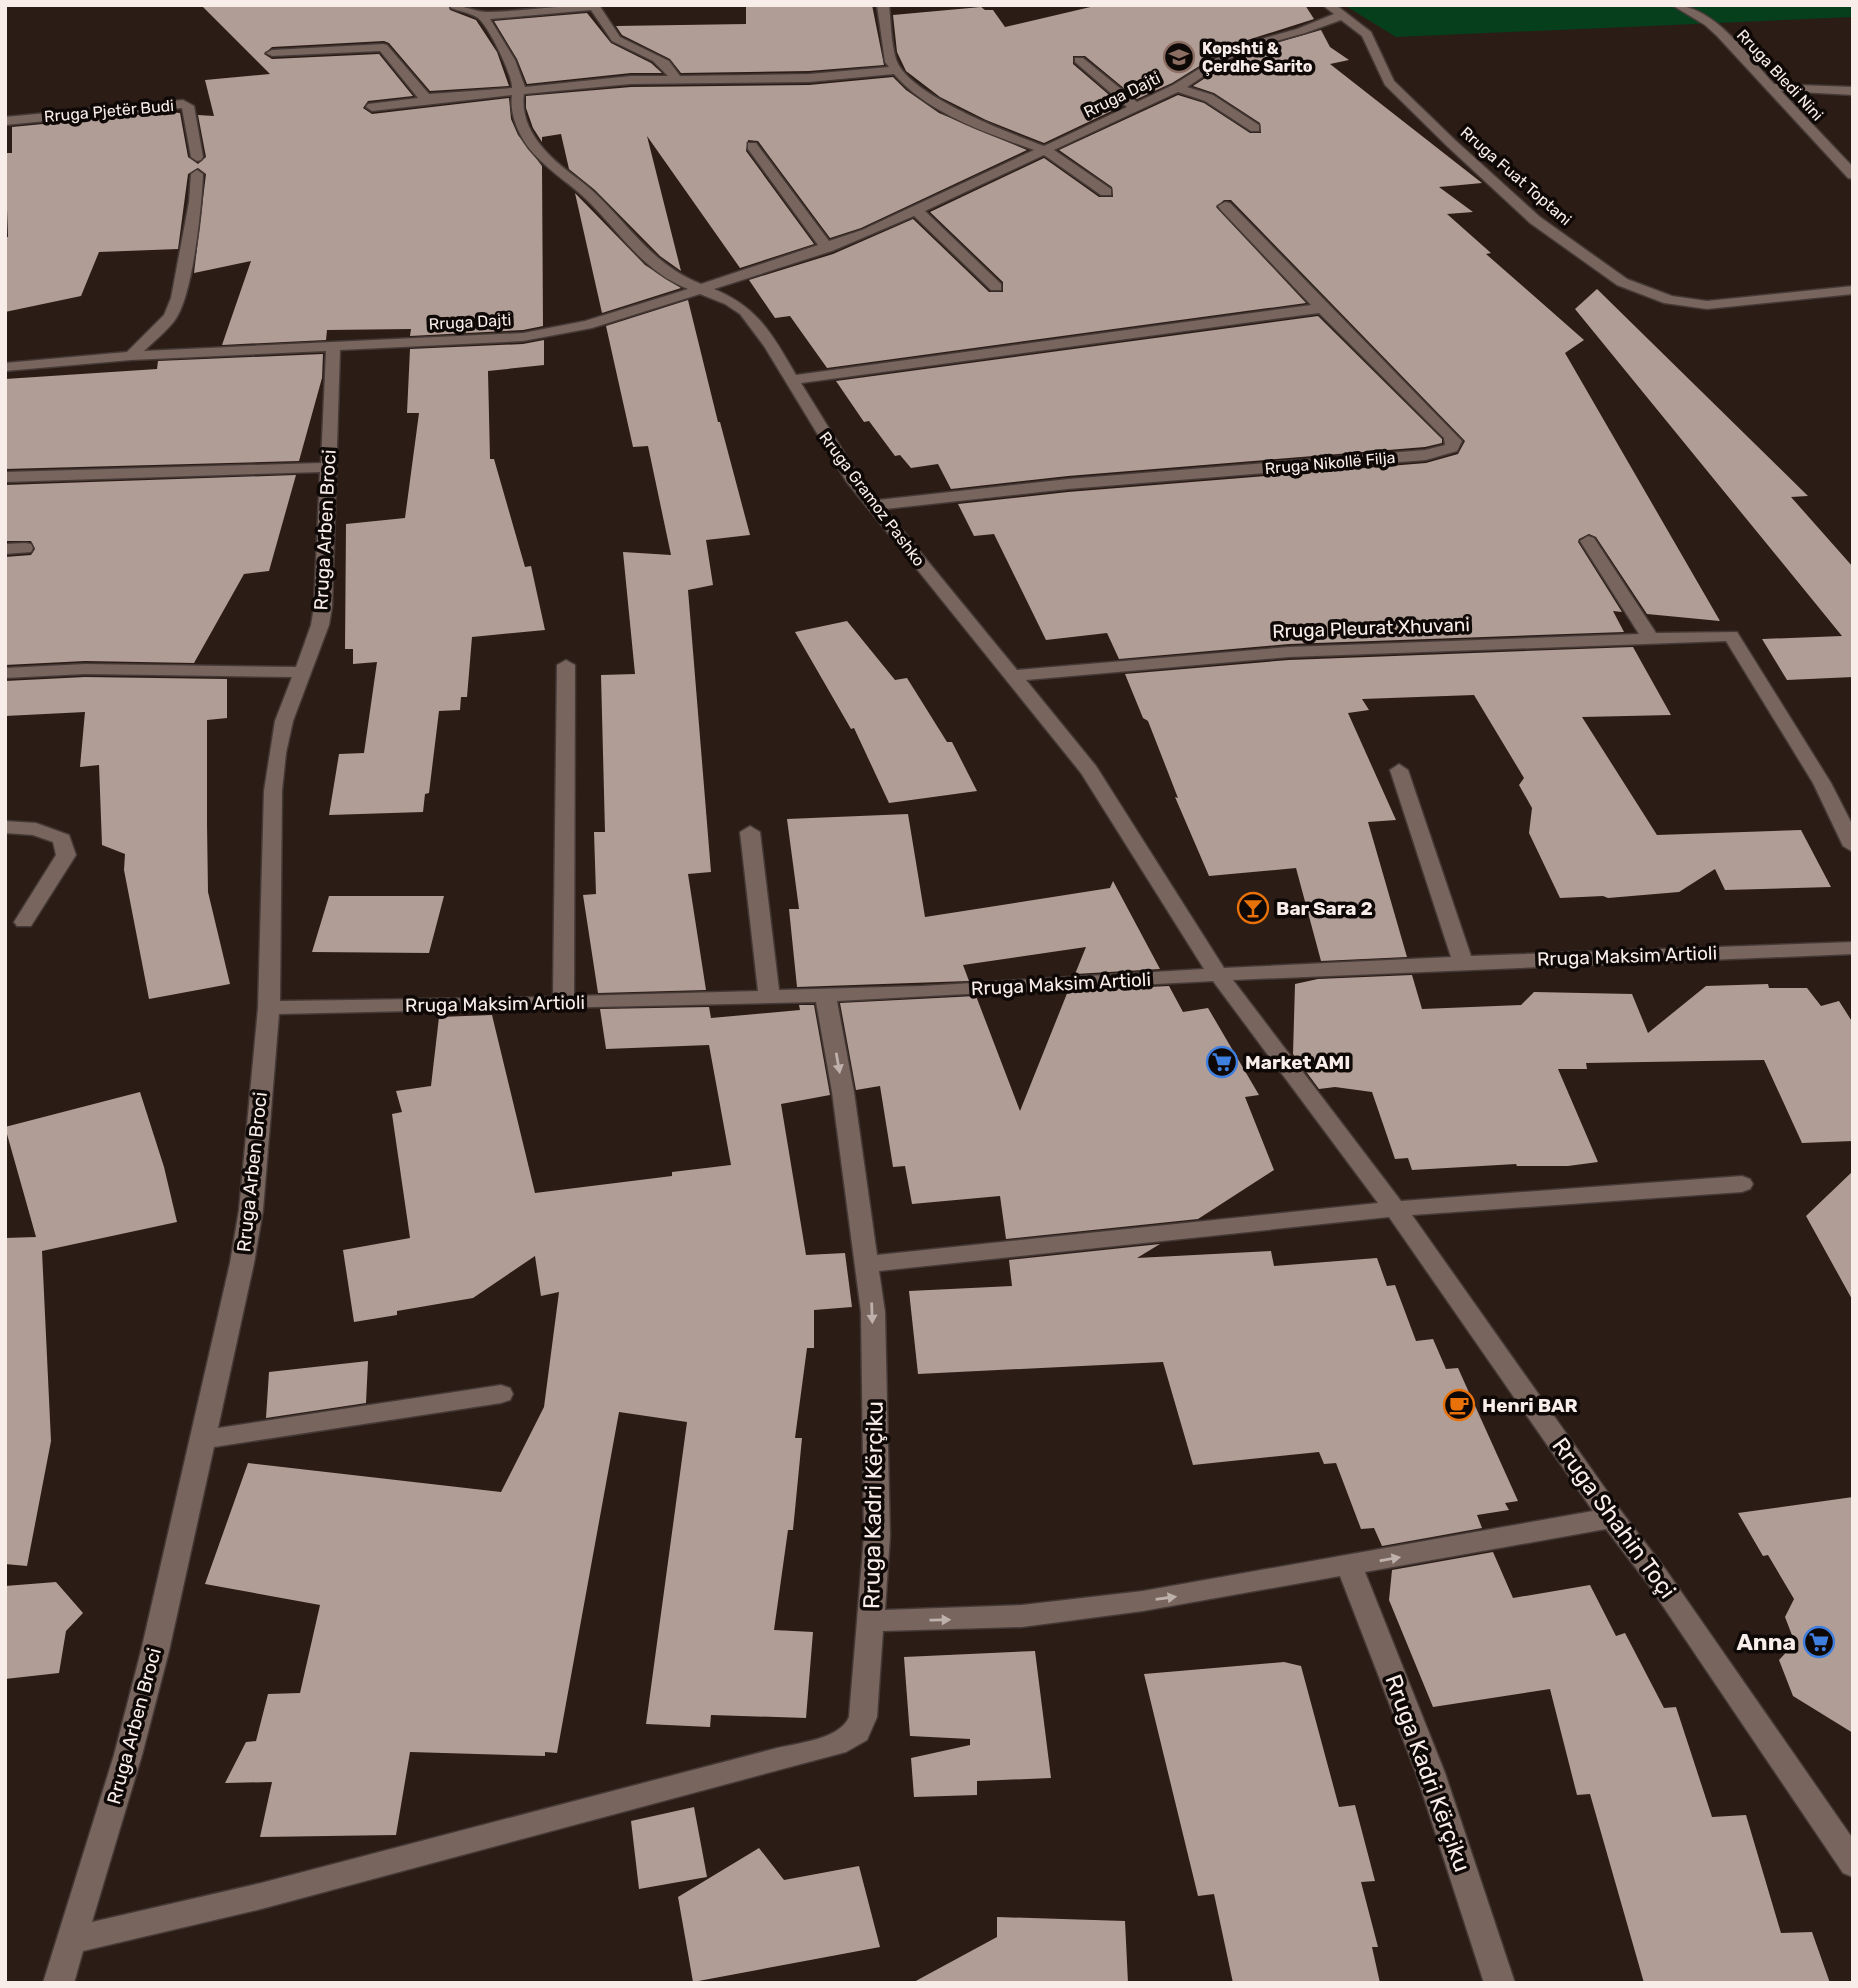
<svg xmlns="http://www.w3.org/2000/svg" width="1858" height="1988" font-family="Rubik,sans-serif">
<rect width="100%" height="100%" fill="#2b1c16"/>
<path fill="#063f1c" d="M1344 5H1853V17L1396 37Z"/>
<path fill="#b09d95" d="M201 5H448L450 10 476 20 497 52 509 86 430 91 389 43 384 41 272 47 264 54 272 59 379 54 413 96 368 101 363 108 372 114 509 98 511 119 518 135 542 166 543 326 523 330 410 336 411 329 327 330 326 340 222 345 251 261 194 273 206 174 198 168 188 174 178 249 99 252 81 296 5 312V237H8L5 153H12V127L168 112 180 113 188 157 198 164 206 157 198 115 214 116 205 80 270 74Z
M746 5H872L884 65 809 71 681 73 670 59 622 35 616 26 746 24Z
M1099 5H1305L1314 19 1235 44 1172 83 1137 99 1085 56H1073V64L1122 106 1044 143 986 120 940 97 906 71 897 52 893 15 981 7 985 10H993L1005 27Z
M587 13 611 43 651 63 662 73H631L527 84 517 59 494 21Z
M1321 30 1330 47 1349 60 1330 64 1482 183 1439 187 1473 212 1447 214 1491 253 1486 254 1584 340 1565 353 1720 621 1647 614 1596 537 1589 534 1579 539 1578 542 1622 612 1613 611 1624 632 1289 644 1119 659 1107 633 1046 640 994 534 974 536 958 504 1068 492 1426 463 1458 454 1465 441 1231 200H1224L1216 207 1306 303 827 368 790 316 775 318 749 280 833 254 913 219 989 292H1003V282L930 212 1044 158 1099 197H1113L1112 187 1059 150 1178 95 1204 103 1250 133H1261L1260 123 1214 93 1193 86 1245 52Z
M893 77 906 90 939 113 1027 150 861 228 830 238 758 141 748 140 746 151 814 244 740 268 647 136 681 271 660 256 595 190 569 169 561 134 542 137V142L533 128 526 108V96L631 87 809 85Z
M575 193 645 265 681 288 602 313Z
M1597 289 1808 496 1791 497 1853 567V677L1787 680 1762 639 1842 636 1575 309Z
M688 300 718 422H720L750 535 706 540 713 585 688 590 711 872 688 874 706 990 598 993 583 895 596 894 594 832H605L601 675 635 674 623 552 671 555 648 446 633 447 606 326Z
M1318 316 1442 439V443L1425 447 1068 476 951 489 938 464 911 468 900 455 895 456 869 421 864 422 836 381Z
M544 340V365L488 371 490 459H494L525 567 531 566 545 630 472 637 467 697H461L460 710 439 711 429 793 425 794 423 812 329 815 339 754 364 753 377 662 353 664V649H345L346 524 405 518 419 413H407L410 349 523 344Z
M323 354 322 378 299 461 5 469V379L157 369 158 361Z
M296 475 269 571 244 574 194 663 85 661 5 665V557L31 555 35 549 31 541H5V485Z
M847 621 895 680 907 678 947 742H952L977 791 889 803 854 728 851 729 795 632Z
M1633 647 1671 715 1582 717 1657 835 1801 830 1831 887 1725 890 1715 869 1679 892 1608 898 1603 896 1560 898 1529 833 1532 808 1519 785 1524 778 1474 695 1362 699 1369 710 1348 713 1396 820 1368 822 1407 957 1321 961 1296 868 1209 876 1175 797 1178 798 1148 721 1143 718 1125 674 1289 660Z
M85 677 227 679V718L207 720V824L208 892 230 984 149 999 124 870 125 854 102 845 99 765 80 767 85 712 5 716V681Z
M908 814 925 917 1110 888 1113 881 1160 969 1075 974 1086 947 963 965 969 981 797 987 789 909H799L787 819Z
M329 896H444L429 953 312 952Z
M1412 975 1422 1009 1521 1005 1534 992 1632 994 1648 1033 1706 986 1768 984 1769 988H1807L1821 1006 1839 1001 1853 1023V1141L1802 1143 1764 1060 1586 1063 1587 1069H1558L1598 1162 1568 1166H1517L1516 1164 1412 1170 1408 1158 1395 1159 1372 1092 1335 1087 1319 1089 1293 1054 1295 984 1318 979Z
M1169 986 1183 1012 1208 1008 1259 1095 1245 1097 1274 1170 1198 1219 1006 1239 1000 1196 912 1204 905 1166 893 1167 880 1086 856 1090 840 1003 976 996 1020 1111 1068 991Z
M799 1005H814L830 1095 781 1104 806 1255 845 1253 852 1307 814 1310V1348H807L795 1438H802L793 1530H788L774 1630 813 1632 806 1718 711 1715 710 1727 646 1724 687 1422 619 1412 557 1753 545 1752V1756L410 1752 396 1835 260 1837 272 1782 225 1783 246 1742 256 1741 268 1694 300 1693 320 1605 205 1584 248 1463 501 1492 544 1407 559 1292 541 1296 535 1256 473 1298 397 1311V1315L354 1322 343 1250 410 1238 392 1114 402 1112 396 1091 431 1086 439 1017 492 1015 535 1193 672 1176V1172L731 1165 709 1045 606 1049 600 1009 709 1007 711 1018 800 1010Z
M140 1092 164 1167 177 1222 42 1251 51 1441 27 1566 5 1564V1238L36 1237 5 1127Z
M1853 1171V1301L1806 1216Z
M1160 1244 1137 1258 1271 1251 1274 1266 1377 1258 1387 1286 1395 1285 1416 1341 1433 1339 1446 1369 1458 1368 1518 1501 1505 1503 1509 1510 1477 1515 1482 1528 1382 1546 1374 1528 1361 1529 1336 1463 1324 1464 1319 1452 1193 1465 1163 1362 918 1374 909 1291 1012 1286 1009 1260Z
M368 1361 366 1403 266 1418 269 1372Z
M1853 1497V1733L1793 1696 1779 1660 1795 1643 1785 1617 1794 1599 1768 1555 1763 1556 1738 1513Z
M1493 1552 1513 1598 1590 1585 1616 1636 1625 1633 1664 1708 1676 1707 1712 1817 1746 1815 1781 1933 1812 1932 1830 1983H1644L1590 1794 1577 1795 1550 1689 1433 1707 1389 1600 1392 1570Z
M56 1582 83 1613 66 1631 59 1673 5 1679V1586Z
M1035 1651 1051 1778 977 1781V1795L914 1797 911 1758 970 1745V1739L910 1736 904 1657Z
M1284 1662 1301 1666 1339 1807 1355 1805 1375 1881 1361 1882 1378 1947H1372L1380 1983H1233L1214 1894 1198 1896 1144 1674Z
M694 1807 707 1877 639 1889 631 1821Z
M759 1848 784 1880 859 1866 880 1947 693 1982 678 1897Z
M997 1917 1125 1921 1128 1983H912L997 1937Z"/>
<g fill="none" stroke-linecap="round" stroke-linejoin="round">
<g stroke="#453936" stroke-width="3">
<path id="minor" d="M450 5C463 5 475 12 488 12 525 11 562 5 599 5L620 37 669 61 680 76 809 74 889 67 885 62 877 5H889C891 23 891 43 896 59 907 95 1010 133 1044 146L1127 107 1075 62V58H1083L1137 102 1173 85 1236 46 1297 29 1334 14 1325 7 1336 5 1371 32 1394 81 1456 141 1540 217 1627 279 1672 296 1707 301 1853 286V294L1707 309 1664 303 1617 285 1530 223 1448 147 1385 85 1362 36 1341 20 1305 33 1244 50 1187 87 1213 95 1259 125V131H1251L1205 101 1178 92 1054 150 1111 189V195H1101L1044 155 925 211 1001 284V290H991L914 216 832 251 714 289C759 308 772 334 796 375L1311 305 1220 209 1218 206 1225 202 1230 203 1462 441 1457 451 1426 460 1068 489 885 509 1017 670 1289 647 1639 634 1580 541 1588 536 1594 538 1656 633 1737 632 1831 783 1853 826V852L1843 846 1813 783 1726 641 1289 657 1026 680 1096 766 1224 968 1451 957 1390 770 1399 764 1408 770 1471 956 1853 942V954L1233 980 1401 1201 1742 1176 1750 1179 1753 1184 1750 1189 1742 1192 1412 1215 1621 1511 1666 1570 1853 1839V1877L1843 1873 1648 1584 1606 1529 1365 1572 1445 1773 1515 1983H1484L1416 1773 1340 1576 1143 1611 1022 1627 883 1631 877 1717 867 1740 846 1752 261 1909 83 1951 74 1983H43L114 1755 141 1651 230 1263 239 1210 258 1008 264 791 275 721 292 677 85 674 5 678V668L85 664 296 667 311 625 314 607 320 472 5 482V472L321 463 326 351 131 360 5 371V363L127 352 164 315 171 298 189 202 191 174 197 170 203 174C202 205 193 296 175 320 167 331 154 341 144 351L523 333 585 321 688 289C645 272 622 236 591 204 574 186 551 173 534 154 520 139 509 115 512 95L372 111 366 107 368 104 418 98 380 51 272 56 266 53 272 50 383 44 387 45 429 94 512 88C513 76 488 25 478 18 471 13 459 11 451 8ZM591 10 612 41 653 61 668 76H631L525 87 515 60 490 19ZM894 74C927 113 987 133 1034 150L862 230 829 241 756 143H748V149L818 245 701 284C656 266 633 231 600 198 583 180 558 167 543 148 530 133 521 114 524 94L631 84 809 82ZM700 294 725 304 740 314 764 346 846 481 1081 773 1204 969 922 986 779 990 760 832 750 826 740 832 758 991 574 996 575 665 566 660 557 665 553 997 280 1001 282 791 286 753 293 721 329 625 332 607 340 350 523 341 592 328ZM1319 313 1444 438 1445 445 1425 450 1068 479 878 500 858 475 801 383ZM1213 981 1378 1203 877 1255 854 1092 837 1001ZM816 1002 832 1092 861 1312 864 1536 849 1717C840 1739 798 1743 777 1748L261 1883 92 1922 142 1755 169 1651 214 1447 501 1403 510 1400 513 1394 510 1388 501 1385 218 1428 254 1263 263 1210 279 1014ZM1389 1217 1593 1511 1143 1591 1022 1605 885 1610 890 1536 885 1312 879 1271Z
M1672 5C1714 5 1747 55 1774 84L1853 87V95L1781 91 1853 167V179L1848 178 1717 36 1705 25Z
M183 100 194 106 203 157 201 160 197 161 191 157 182 108 5 125V117Z
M25 543 31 544 33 548 31 552 5 554V544Z
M5 821 36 823 69 835 76 855 31 926H17L14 922 56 855 53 842 33 835 5 833Z"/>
</g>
<use href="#minor" fill="#77655e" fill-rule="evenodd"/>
</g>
<defs><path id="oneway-solid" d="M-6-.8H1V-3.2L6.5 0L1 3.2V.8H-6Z" transform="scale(1.75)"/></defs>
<g fill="#beb0aa">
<use href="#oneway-solid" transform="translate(838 1063) rotate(80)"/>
<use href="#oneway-solid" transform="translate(872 1313) rotate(88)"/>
<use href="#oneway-solid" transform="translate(1390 1559) rotate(-10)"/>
<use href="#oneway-solid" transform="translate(1166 1598) rotate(-8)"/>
<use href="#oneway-solid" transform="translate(940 1620) rotate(-1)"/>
</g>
<defs>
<g id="school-ring" transform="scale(1.575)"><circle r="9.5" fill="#0e0806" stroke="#8d6e63" stroke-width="1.5"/><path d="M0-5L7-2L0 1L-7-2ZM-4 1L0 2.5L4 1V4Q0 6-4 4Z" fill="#8d6e63"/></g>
<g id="bar-ring" transform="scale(1.575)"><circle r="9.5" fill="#0e0806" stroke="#e8710a" stroke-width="1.5"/><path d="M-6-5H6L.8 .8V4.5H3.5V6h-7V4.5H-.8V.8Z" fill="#e8710a"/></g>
<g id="supermarket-ring" transform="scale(1.575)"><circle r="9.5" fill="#0e0806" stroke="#3f7fe0" stroke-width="1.5"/><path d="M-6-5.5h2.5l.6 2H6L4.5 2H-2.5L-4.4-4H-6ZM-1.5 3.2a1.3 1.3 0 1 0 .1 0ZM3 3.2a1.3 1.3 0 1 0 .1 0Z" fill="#3f7fe0"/></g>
<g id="cafe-ring" transform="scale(1.575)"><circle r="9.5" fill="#0e0806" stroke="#e8710a" stroke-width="1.5"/><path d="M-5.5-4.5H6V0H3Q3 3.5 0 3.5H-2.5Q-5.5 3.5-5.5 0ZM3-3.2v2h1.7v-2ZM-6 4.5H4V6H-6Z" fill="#e8710a"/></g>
</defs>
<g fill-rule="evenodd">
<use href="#school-ring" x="1179" y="57"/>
<use href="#bar-ring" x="1253" y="908"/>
<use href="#supermarket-ring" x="1222" y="1062"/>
<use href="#cafe-ring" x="1459" y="1405"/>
<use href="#supermarket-ring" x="1819" y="1642"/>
</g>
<g text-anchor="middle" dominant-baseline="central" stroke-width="7" stroke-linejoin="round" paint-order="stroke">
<g font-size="16" font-weight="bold" fill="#f8ede9" stroke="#0e0806" text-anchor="start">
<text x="1202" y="48">Kopshti &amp;<tspan x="1202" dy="18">Çerdhe Sarito</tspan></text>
</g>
<g font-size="16" fill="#f8ede9" stroke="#0e0806">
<text transform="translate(1780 75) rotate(47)">Rruga Bledi Nini</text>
<text transform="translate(1122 95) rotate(-26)">Rruga Dajti</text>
<text transform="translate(109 111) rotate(-5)">Rruga Pjetër Budi</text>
<text transform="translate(1516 176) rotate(41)">Rruga Fuat Toptani</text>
<text transform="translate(470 322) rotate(-3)">Rruga Dajti</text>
<text transform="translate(1330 463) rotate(-5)">Rruga Nikollë Filja</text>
<text transform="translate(872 499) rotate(53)">Rruga Gramoz Pashko</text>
</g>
<g font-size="19" fill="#f8ede9" stroke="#0e0806">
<text transform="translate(325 530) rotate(-87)">Rruga Arben Broci</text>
<text transform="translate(1371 628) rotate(-2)">Rruga Pleurat Xhuvani</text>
<text transform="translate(1627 956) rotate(-2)">Rruga Maksim Artioli</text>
<text transform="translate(1061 984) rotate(-3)">Rruga Maksim Artioli</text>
<text transform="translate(495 1004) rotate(-1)">Rruga Maksim Artioli</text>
<text transform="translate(252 1172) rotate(-84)">Rruga Arben Broci</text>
<text transform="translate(134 1726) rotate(-75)">Rruga Arben Broci</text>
</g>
<g font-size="19" font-weight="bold" fill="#f8ede9" stroke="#0e0806" text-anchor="start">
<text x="1276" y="908">Bar Sara 2</text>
<text x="1245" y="1062">Market AMI</text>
<text x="1482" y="1405">Henri BAR</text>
</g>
<g font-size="23" fill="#f8ede9" stroke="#0e0806">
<text transform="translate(873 1505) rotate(-89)">Rruga Kadri Kërçiku</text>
<text transform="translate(1614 1518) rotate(54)">Rruga Shahin Toçi</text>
<text transform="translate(1428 1773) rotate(70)">Rruga Kadri Kërçiku</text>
</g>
<g font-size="23" font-weight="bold" fill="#f8ede9" stroke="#0e0806" text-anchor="end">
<text x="1796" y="1642">Anna</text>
</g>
</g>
<rect width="1858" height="1988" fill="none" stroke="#f8ede9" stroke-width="14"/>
</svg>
